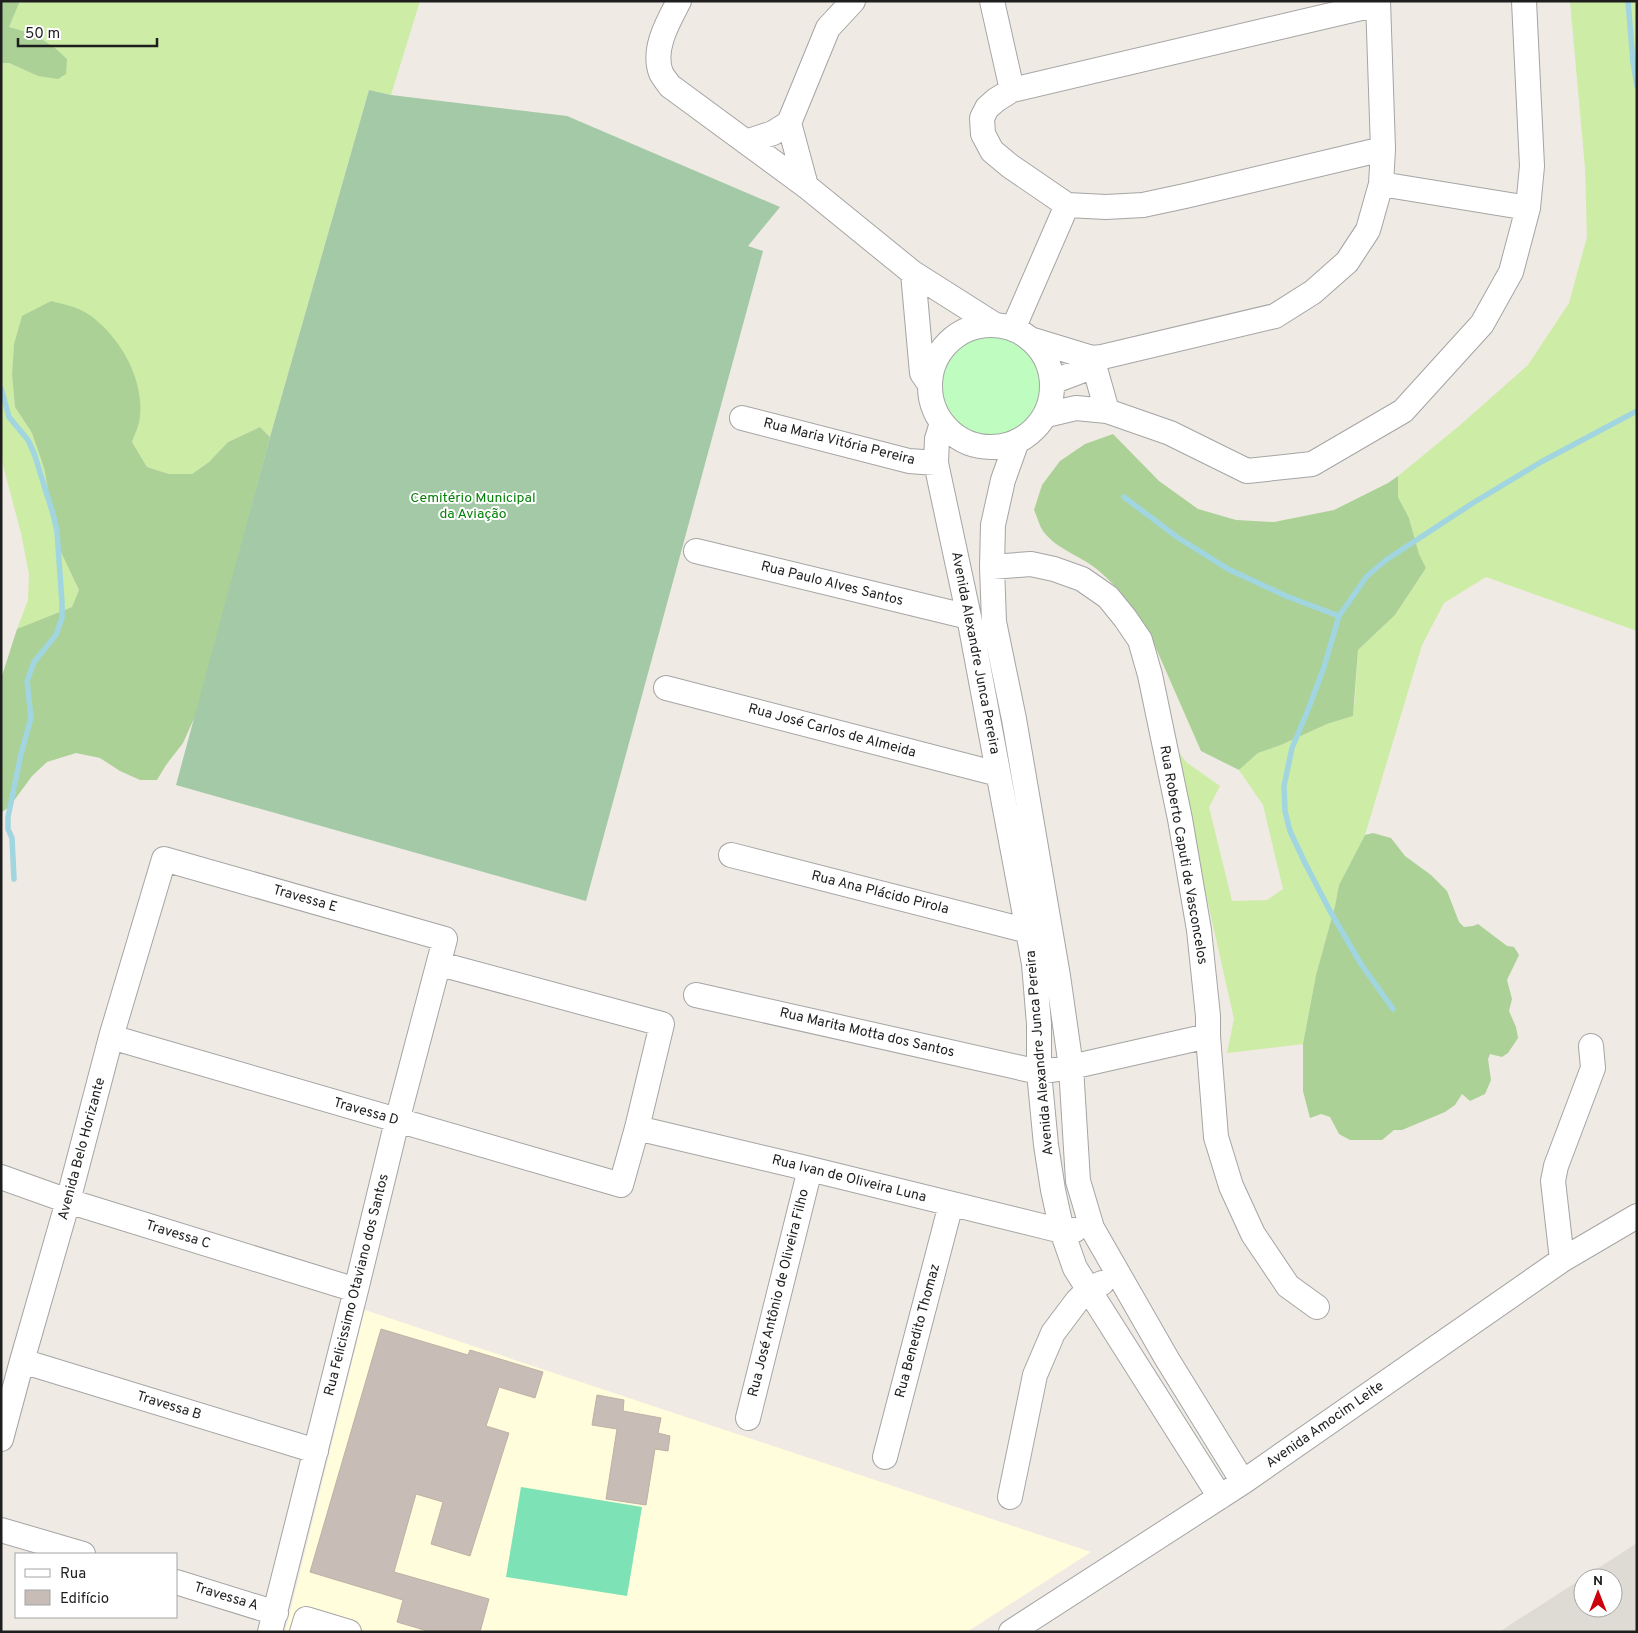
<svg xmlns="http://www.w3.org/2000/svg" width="1638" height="1633" font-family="Overpass,sans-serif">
<rect width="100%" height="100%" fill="#efeae3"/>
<path fill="#fffddc" d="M365 1310 1091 1552 967 1632H285Z"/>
<path fill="#dedbd5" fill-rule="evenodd" d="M1637 1543V1632H1499ZM1583 1578H1613V1608H1583Z"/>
<path fill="#cdeca6" d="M20 1H420L391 95 369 90 270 437 260 427 228 442 209 462 192 474H169L147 467 132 442 140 418 22 316 14 345 12 375 15 407 32 433 44 468 59 548 79 590 72 607 17 629 28 600 29 574 21 533 1 458V63H9L38 76 34 34 9 27Z
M1570 1H1637V631L1486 577 1444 603 1422 645 1365 835 1339 885 1335 906 1316 975 1303 1044 1227 1053 1234 1019 1172 743 1186 762 1220 786 1209 807 1232 901 1267 900 1283 889 1263 805 1239 770 1258 753 1281 745 1327 724 1353 716 1355 699 1358 650 1395 615 1426 568 1419 554 1409 518 1398 497V476L1459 426 1528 365 1569 303 1587 237 1585 168Z"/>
<path fill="#abd196" d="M1 1H20L9 27 34 34 55 48 67 59 66 74 58 79 38 76 9 63H1Z
M51 301C62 304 78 307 88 314 119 335 144 378 140 416 140 424 135 433 132 442L147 467 169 474H192L209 462 228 442 260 427 270 437 197 712 183 743 166 765 157 780H140L120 771 100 758 76 753 47 762 32 776 10 806 1 813V679L17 629 72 607 79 590 59 548 44 468 32 433 15 407 12 375 14 344 22 316Z
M1113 434 1159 481 1198 509 1236 520 1274 522 1334 510 1388 483 1398 476V497L1409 518 1419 554 1426 568 1395 615 1358 650 1353 716 1327 724 1281 745 1258 753 1239 770 1201 751 1148 630C1134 608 1119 588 1099 571 1082 556 1057 550 1043 531 1039 525 1037 516 1034 510L1042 485 1060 461 1085 444Z
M1373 833 1391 838 1405 856 1431 875 1447 891 1459 922 1464 927 1473 926 1478 924 1507 946 1514 947 1519 955 1507 980 1512 999 1509 1011 1516 1027 1518 1038 1508 1053 1502 1057 1490 1054 1488 1059 1491 1080 1485 1094 1470 1101 1462 1094 1455 1105 1445 1112 1402 1130H1394L1382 1140H1350L1339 1134 1330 1117 1321 1114 1310 1118 1303 1091V1044L1316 975 1335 906 1339 885 1365 835Z"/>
<path fill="#a3c9a7" d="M369 90 391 95 567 116 780 207 748 246 763 251 586 901 176 785 270 437Z"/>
<path fill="#befcbf" d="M940 386a51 51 0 1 1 102 0a51 51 0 1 1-102 0Z"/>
<path fill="#7de2b5" d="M521 1487 642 1507 627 1596 506 1577Z"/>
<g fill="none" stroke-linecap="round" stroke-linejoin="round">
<path stroke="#a1d5df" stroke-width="5.5" d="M1628 1 1633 62 1637 86
M1 388 9 417 28 440 34 453 53 514 57 531 62 603V618L56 635 34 662 27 681 31 718 21 754 8 817V829L12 838 14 879
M1124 497 1177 537 1228 569 1286 596 1339 616
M1393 1009 1361 964 1330 911 1305 863 1290 831 1285 811 1284 786 1292 748 1308 710 1324 667 1339 616 1367 576 1386 560 1473 503 1541 462 1637 411"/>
</g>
<path fill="#c7bcb6" stroke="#c2b0a5" d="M381 1329 468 1355 470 1350 543 1372 535 1398 499 1387 486 1426 509 1433 470 1556 431 1544 443 1502 416 1494 394 1572 489 1599 480 1632H431L397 1622 403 1600 310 1572Z
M597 1395 624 1400 623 1411 661 1418 658 1433 670 1436 668 1451 655 1449 646 1505 606 1499 617 1429 592 1425Z"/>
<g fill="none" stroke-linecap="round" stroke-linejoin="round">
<g stroke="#a5a5a5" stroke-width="26">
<path id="minor" d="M679 1C668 22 652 49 661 73 663 77 667 82 670 86L806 186 913 273 995 325
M992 1 1012 90
M1378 4 1012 90 996 100 987 108 982 118 983 134 992 151 1010 166 1067 205 1106 207 1143 205 1185 196 1383 149
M789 123 806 186
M746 142 773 133 789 123 828 28 853 1
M1381 184 1528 208
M913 273 922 373 929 383
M930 386a61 61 0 1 1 122 0a61 61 0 1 1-122 0Z
M1013 329 1067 205
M1033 340 1092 358 1102 357 1275 316 1313 292 1347 262 1368 230 1381 184 1383 149 1378 1
M1092 358 1107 411
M1052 382 1094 366
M1046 415 1076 408 1107 411 1170 433 1247 471 1312 464 1403 411 1482 324 1511 272 1528 208 1532 166 1524 1
M742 418 909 461 936 463
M942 423 937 439 936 463 969 617 1028 931 1034 964 1039 1024V1072L1046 1145 1053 1190 1062 1231 1075 1268 1220 1497
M1017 441 1003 480 993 525 992 567 994 622 1014 719 1058 976 1071 1067 1078 1181 1092 1228 1167 1359 1243 1482
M696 551 969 617
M992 567 1031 564 1054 569 1082 579 1108 597 1125 618 1140 640 1150 675 1180 819 1199 930 1208 1016V1036L1216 1137 1231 1186 1253 1234 1288 1286 1317 1307
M666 688 998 774
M731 855 1028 931
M696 995 1039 1072 1071 1067 1208 1036
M111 1037 621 1185 637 1128 662 1024 440 964
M637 1128 810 1169 1062 1231 1075 1230
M1 1177 68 1201 356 1290
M1562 1260 1553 1181 1556 1166 1593 1068 1591 1046
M22 1361 316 1451
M748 1418 810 1169
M1 1439 22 1361 68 1201 111 1037 164 859 445 939 397 1121 356 1290 270 1632
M885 1457 951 1204
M1010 1497 1035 1375 1053 1333 1077 1301 1089 1289 1102 1283
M1 1530 83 1554
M176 1582 276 1613
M302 1632 306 1619 349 1632
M1011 1632 1243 1482 1562 1260 1637 1216"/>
</g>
<use href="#minor" stroke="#fff" stroke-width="24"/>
</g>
<g text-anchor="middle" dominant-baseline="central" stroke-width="4" stroke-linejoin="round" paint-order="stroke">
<g font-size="14" fill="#1e1e1e" stroke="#fff">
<text transform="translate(839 442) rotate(14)">Rua Maria Vitória Pereira</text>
<text transform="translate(832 584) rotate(14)">Rua Paulo Alves Santos</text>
<text transform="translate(975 653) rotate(79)">Avenida Alexandre Junca Pereira</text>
<text transform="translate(832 731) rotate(15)">Rua José Carlos de Almeida</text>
<text transform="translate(1183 855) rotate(80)">Rua Roberto Caputi de Vasconcelos</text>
<text transform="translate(880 893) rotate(14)">Rua Ana Plácido Pirola</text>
<text transform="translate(305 899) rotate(16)">Travessa E</text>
<text transform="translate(867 1033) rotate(13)">Rua Marita Motta dos Santos</text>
<text transform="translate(1040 1053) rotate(-95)">Avenida Alexandre Junca Pereira</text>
<text transform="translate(366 1112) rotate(16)">Travessa D</text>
<text transform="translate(82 1149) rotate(-75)">Avenida Belo Horizante</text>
<text transform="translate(849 1179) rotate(14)">Rua Ivan de Oliveira Luna</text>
<text transform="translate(178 1235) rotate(17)">Travessa C</text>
<text transform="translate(357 1285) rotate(-76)">Rua Felicissimo Otaviano dos Santos</text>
<text transform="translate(779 1293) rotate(-76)">Rua José Antônio de Oliveira Filho</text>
<text transform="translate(918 1331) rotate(-75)">Rua Benedito Thomaz</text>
<text transform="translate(169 1406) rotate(17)">Travessa B</text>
<text transform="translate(1325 1425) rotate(-35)">Avenida Amocim Leite</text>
<text transform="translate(226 1597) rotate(17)">Travessa A</text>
</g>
<g font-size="14" fill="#068109" stroke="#fff">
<text x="473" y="498">Cemitério Municipal<tspan x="473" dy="16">da Aviação</tspan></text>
</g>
</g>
<rect width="1638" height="1633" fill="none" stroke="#1e1e1e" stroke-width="5"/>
<rect x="15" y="1553" width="162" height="65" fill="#ffffff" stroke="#a5a5a5"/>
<rect x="25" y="1569" width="25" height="8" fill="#ffffff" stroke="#a5a5a5"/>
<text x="60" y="1578" font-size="15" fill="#1e1e1e">Rua</text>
<rect x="25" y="1590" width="25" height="15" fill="#c7bcb6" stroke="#a5a5a5"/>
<text x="60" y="1603" font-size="15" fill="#1e1e1e">Edifício</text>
<g transform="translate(1598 1593)"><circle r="24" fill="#ffffff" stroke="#a5a5a5"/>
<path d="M0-4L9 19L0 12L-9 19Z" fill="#cb000c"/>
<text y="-8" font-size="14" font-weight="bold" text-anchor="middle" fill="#1e1e1e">N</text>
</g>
<path d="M18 38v8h139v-8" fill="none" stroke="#1e1e1e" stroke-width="2.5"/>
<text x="25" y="38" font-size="15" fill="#1e1e1e" stroke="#ffffff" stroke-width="4" paint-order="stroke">50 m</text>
</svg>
